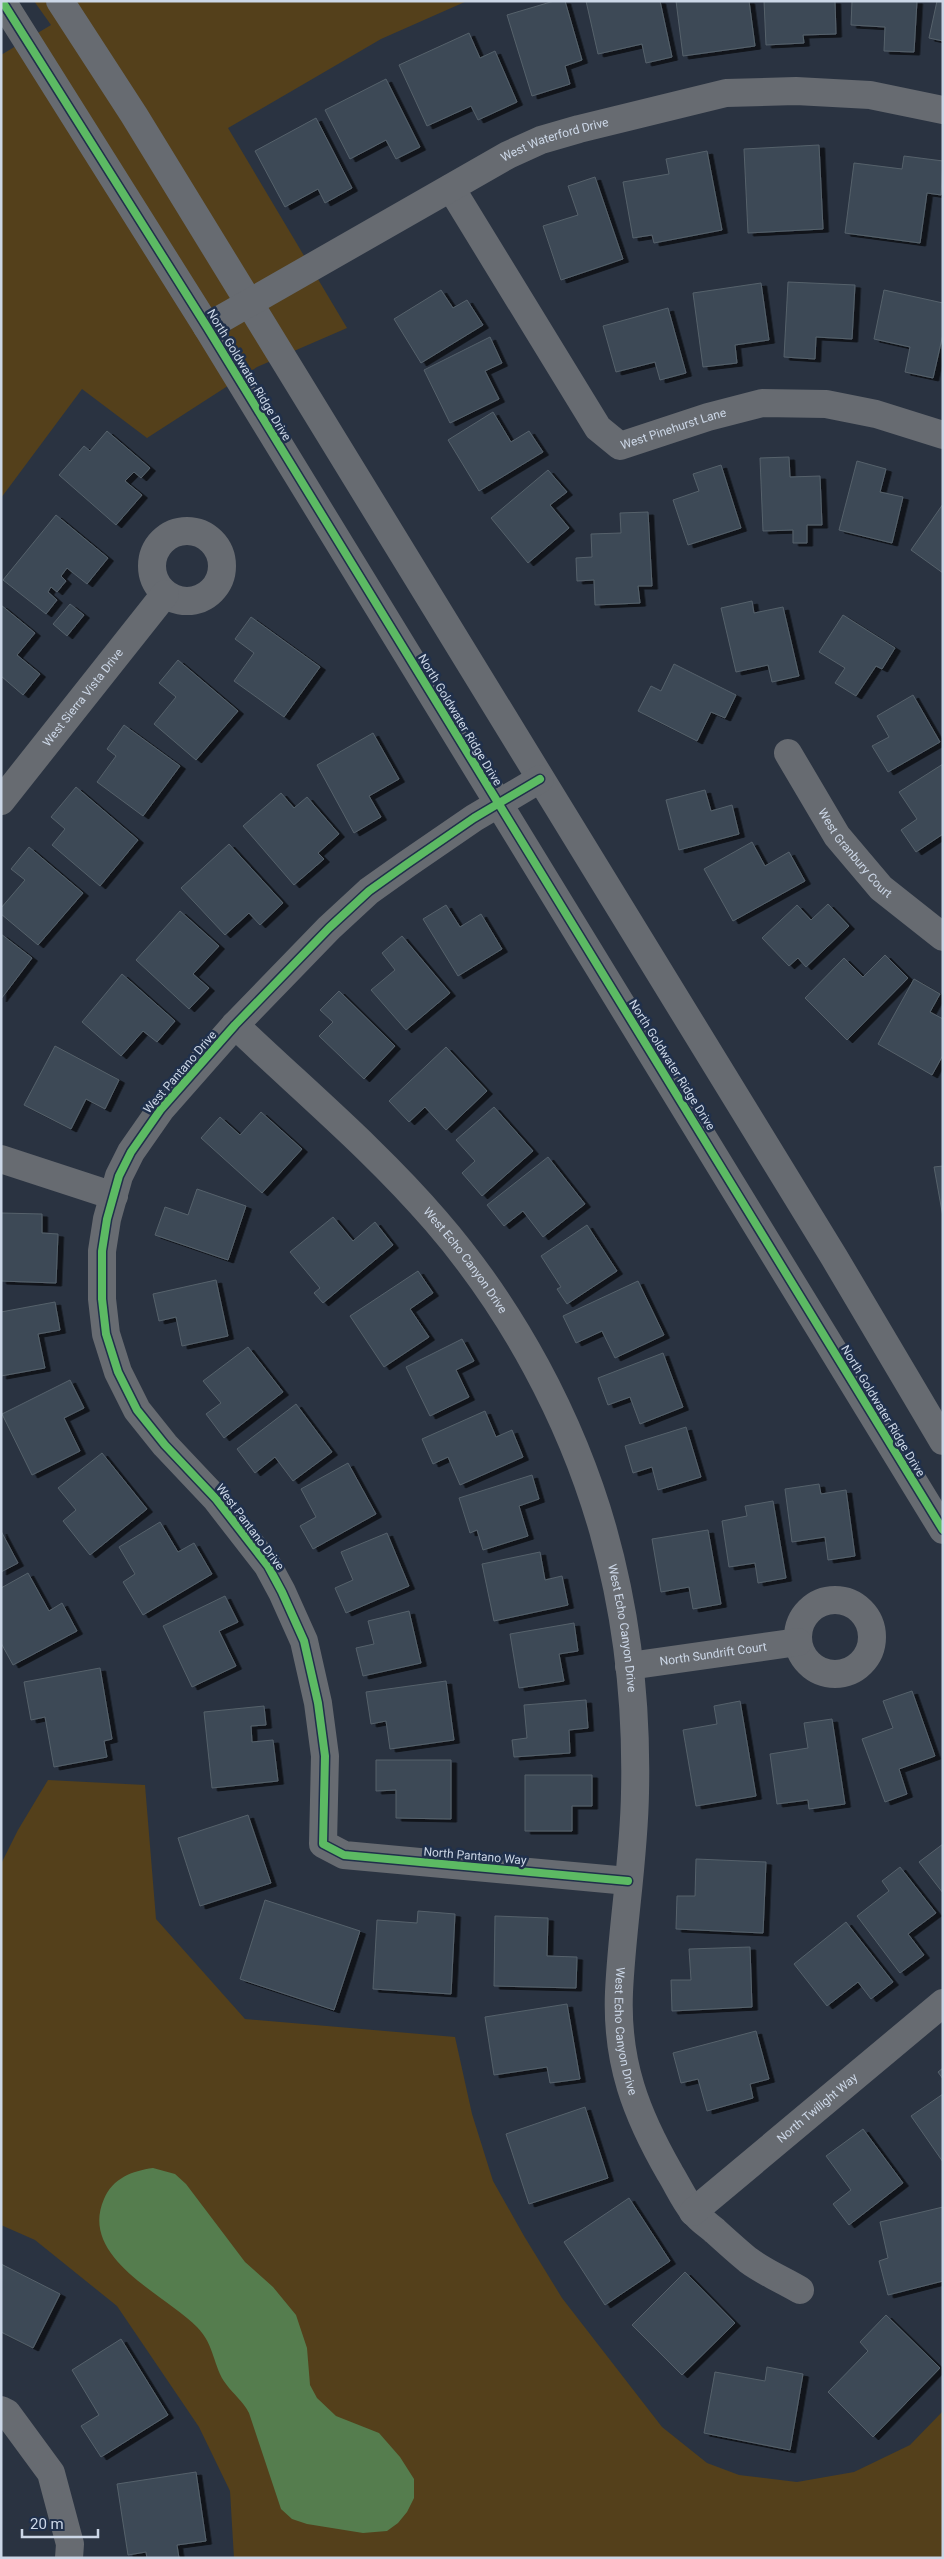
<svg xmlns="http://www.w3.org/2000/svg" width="944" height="2559" font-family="Roboto,sans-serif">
<defs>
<filter id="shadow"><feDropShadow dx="5.5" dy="3" stdDeviation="0" flood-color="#0009"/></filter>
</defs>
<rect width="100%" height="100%" fill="#2a3341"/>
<path fill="#54401b" d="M34 1H467L381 39 228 128 347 328 257 367 147 438 82 389 1 498V55L51 25Z
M48 1780 145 1785 156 1919 245 2019 455 2037 472 2114 493 2181 524 2236 562 2298 662 2427 707 2463 739 2475 797 2482 854 2472 910 2445 943 2411V2558H234L230 2491 199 2427 117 2306 35 2240 1 2225V1864L18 1830Z"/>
<path fill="#557d4e" d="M153 2168 175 2174 186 2184 245 2262 273 2287 296 2315 307 2348 310 2385 317 2398 336 2416 379 2433 400 2457 414 2479V2498L407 2512 398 2523 387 2531 363 2533 307 2524 292 2519 281 2509 249 2413C243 2401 234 2395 226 2384 213 2367 215 2345 197 2327 166 2295 78 2258 104 2199 113 2178 132 2171 153 2168Z"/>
<path fill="#3c4a56" stroke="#56616b" filter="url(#shadow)" d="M554 1H565L582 60 565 66 570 84 532 96 507 15Z
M586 1H660L672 57 646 63 642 44 598 54Z
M676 1H749L755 46 683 56Z
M764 1H835L836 34 803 35 804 43 766 45Z
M852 1H917L914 52 884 51 885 27 851 25Z
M937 1H943V41L929 38Z
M469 33 480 58 495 51 517 102 478 120 471 106 427 126 399 65Z
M386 79 420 147 396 159 386 140 350 159 325 110Z
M316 118 352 188 325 203 318 189 285 207 255 151Z
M819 145 823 229 748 233 744 149Z
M707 151 722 230 654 243 652 235 633 238 623 182 669 174 666 159Z
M904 156 943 161 941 195 927 193 920 243 845 233 854 163 902 169Z
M595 177 623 259 561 280 543 226 578 215 568 186Z
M788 282 855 285 852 339 816 337 815 359 784 357Z
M761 283 769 340 735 345 737 363 703 367 693 293Z
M441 290 453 308 467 300 483 325 421 363 394 319Z
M884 290 943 303V334L933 378 905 372 910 347 874 339Z
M668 308 686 373 660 380 655 362 616 372 603 326Z
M490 337 502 363 485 371 499 399 450 423 424 370Z
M493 412 511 442 529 431 543 452 479 491 448 440Z
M107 431 150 468 141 478 134 472 125 481 142 495 116 525 59 475 84 446 90 451Z
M789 457 790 477 820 476 822 525H807V543H793V530L763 531 760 458Z
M857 461 886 469 880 492 903 497 892 543 839 530Z
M721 465 741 528 688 545 673 500 699 491 693 474Z
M548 470 567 492 550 505 569 528 528 563 491 518Z
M943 504V573L911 550Z
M648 512 652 586H638L640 603 595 605 594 580 577 581 576 558 592 557 591 534 621 533 620 513Z
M56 515 108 558 87 584 67 568 61 576 66 581 57 592 51 587 48 592 57 600 46 614 3 580Z
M752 601 754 613 783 607 799 676 772 682 768 665 736 672 721 608Z
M70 604 84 615 67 636 53 624Z
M1 605 35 633 17 655 40 674 23 695 1 676Z
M843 615 895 648 882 669 876 666 856 696 835 683 845 668 819 652Z
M251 617 320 667 284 717 234 681 254 653 235 639Z
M178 660 238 711 196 760 154 724 176 697 159 683Z
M674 664 736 695 725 718 711 712 697 741 638 711 651 686 661 691Z
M913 695 940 742 888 772 872 746 889 737 877 716Z
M124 725 180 766 143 816 97 782 116 756 107 749Z
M373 733 399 779 369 796 381 817 354 833 317 765Z
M943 764V834L916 852 901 830 917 819 899 792Z
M76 787 138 840 100 886 52 845 65 829 51 817Z
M705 790 711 811 732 805 739 834 679 850 666 800Z
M281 793 294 808 307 797 339 834 318 853 324 859 294 885 243 826Z
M752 842 765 866 789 852 805 881 733 921 704 869Z
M229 844 283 903 260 925 249 913 225 935 181 888Z
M29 847 83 893 38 945 1 914V908L25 880 11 869Z
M828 904 849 926 806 967 798 958 789 966 762 938 797 905 811 920Z
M446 905 460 927 481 914 502 949 458 976 423 919Z
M180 911 219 946 193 974 209 988 189 1009 136 960Z
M1 934 32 958 1 999Z
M402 936 450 993 406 1030 371 990 395 970 382 953Z
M885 955 908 978 847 1040 805 998 844 958 863 977Z
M122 974 175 1021 157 1042 143 1031 121 1056 82 1022Z
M914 979 940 994 930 1012 943 1019V1055L932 1075 878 1044Z
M339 991 395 1046 364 1079 319 1036 333 1022 320 1010Z
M55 1046 119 1080 105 1109 86 1099 71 1129 24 1105Z
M446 1047 487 1091 446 1130 425 1107 409 1122 389 1101Z
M494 1107 533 1151 482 1196 462 1173 475 1161 456 1140Z
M261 1112 302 1149 262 1193 201 1138 220 1117 240 1135Z
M548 1157 585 1204 543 1237 523 1211 504 1226 487 1205Z
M943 1166V1217L934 1167Z
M197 1189 246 1206 228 1260 155 1235 165 1207 188 1215Z
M1 1213 42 1214V1233L58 1234 56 1283 1 1281Z
M333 1217 353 1241 375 1222 393 1245 323 1303 314 1293 320 1288 290 1252Z
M587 1225 617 1271 567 1304 557 1289 561 1287 541 1256Z
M418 1271 433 1293 410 1309 429 1337 384 1367 350 1316Z
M216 1280 228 1336 182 1346 176 1317 159 1321 153 1294Z
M638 1281 664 1335 615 1358 602 1331 576 1343 563 1316Z
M55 1302 60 1330 38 1334 45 1368 1 1376V1312Z
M462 1339 474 1361 456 1370 469 1397 430 1416 406 1367Z
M248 1347 283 1392 224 1438 206 1414 221 1403 203 1381Z
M663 1353 683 1407 640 1424 630 1397 608 1405 598 1378Z
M70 1380 84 1408 64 1418 80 1451 32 1475 2 1414Z
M296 1404 332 1452 293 1481 275 1457 255 1473 237 1449Z
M485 1411 496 1437 512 1430 523 1457 460 1485 448 1457 433 1464 422 1439Z
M686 1427 701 1477 658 1490 652 1467 633 1473 625 1446Z
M102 1453 147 1509 90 1555 63 1521 76 1510 58 1488Z
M348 1463 376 1514 313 1549 300 1526 316 1517 301 1489Z
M532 1475 539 1499 519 1506 528 1536 483 1550 477 1530 470 1533 459 1498Z
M819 1484 821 1494 846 1490 855 1556 828 1560 825 1537 792 1542 785 1489Z
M773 1501 786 1578 758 1583 755 1563 729 1567 722 1521 747 1516 745 1506Z
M160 1522 178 1552 194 1543 212 1574 143 1615 123 1582 135 1574 119 1547Z
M708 1530 721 1604 693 1609 689 1587 661 1592 652 1539Z
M1 1531 18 1563 1 1572Z
M387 1533 409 1586 346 1613 335 1588 353 1580 341 1552Z
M540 1552 545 1580 562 1576 568 1605 494 1621 482 1564Z
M28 1573 49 1611 62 1603 77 1631 13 1665 1 1643V1588Z
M225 1596 238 1622 219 1631 236 1666 192 1687 163 1626Z
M409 1611 421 1663 363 1676 356 1648 374 1644 368 1621Z
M574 1623 578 1651 559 1654 564 1681 519 1688 510 1634Z
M100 1668 112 1739 104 1741 107 1757 54 1767 45 1717 31 1720 24 1682Z
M446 1681 454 1740 390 1749 386 1721 371 1724 366 1692Z
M912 1691 935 1756 899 1769 907 1794 885 1802 862 1739 893 1728 883 1701Z
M586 1700 588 1728 569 1730 570 1753 514 1757 512 1740 527 1738 524 1705Z
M740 1701 756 1796 696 1806 683 1730 717 1724 714 1706Z
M264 1706 266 1725 251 1726 252 1742 273 1740 278 1781 212 1788 204 1712Z
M832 1719 845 1804 809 1809 808 1800 777 1804 770 1754 808 1748 804 1723Z
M376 1760H451V1819L396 1818V1790L376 1791Z
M525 1775H592V1806H572V1831H525Z
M248 1815 271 1883 200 1906 178 1838Z
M943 1844V1893L919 1862Z
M696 1859 766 1862 763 1933 676 1929 677 1896H695Z
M900 1867 936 1913 908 1934 924 1955 900 1973 857 1916 889 1891 882 1881Z
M265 1900 360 1931 334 2010 240 1979Z
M418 1911 455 1914 451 1994 373 1989 377 1920 417 1923Z
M495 1916 548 1918 547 1956 577 1957 576 1988 494 1986Z
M846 1922 893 1982 871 1999 858 1982 827 2006 794 1964Z
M750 1947 752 2007 672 2011 671 1980H691L689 1949Z
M567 2004 580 2079 550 2083 547 2067 494 2075 485 2017Z
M756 2031 769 2079 750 2084 753 2098 707 2111 698 2079 681 2083 673 2053Z
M943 2068V2079L938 2072Z
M943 2094V2162L911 2116Z
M585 2107 608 2178 529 2204 506 2134Z
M863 2129 903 2183 849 2225 833 2204 851 2190 826 2156Z
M629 2198 670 2261 605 2305 564 2242Z
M943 2207V2281L888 2295 879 2261 888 2258 880 2222Z
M1 2264 60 2294 33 2348 1 2332Z
M685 2272 735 2323 682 2375 632 2325Z
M886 2315 940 2368 873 2437 828 2392 868 2351 860 2342Z
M121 2339 168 2415 101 2457 81 2426 99 2415 72 2370Z
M767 2367 803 2374 790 2450 704 2433 715 2372 765 2381Z
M196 2472 206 2541 177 2545 179 2558H147L146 2552 128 2555 117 2484Z"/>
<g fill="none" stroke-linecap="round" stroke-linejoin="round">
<g stroke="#676b71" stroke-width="28">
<path d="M2 1 207 327 943 1530"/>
<path d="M60 1 134 115 834 1257 943 1441"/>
<path id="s1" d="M451 188 598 428 620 446 708 417 762 403 826 404 876 414 943 435"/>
<path id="s2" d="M207 327 508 155 541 140 579 129 726 93 796 91 870 95 943 110"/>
<circle cx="187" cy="566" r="35"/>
<path id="s3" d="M788 753 837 836 881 888 943 937"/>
<path d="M540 779 474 818 407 864 369 891 329 928 235 1025 161 1109 131 1152 119 1176 107 1219 102 1251V1299L106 1334 118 1372 137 1410 165 1445 216 1499 268 1566 282 1592 304 1641 318 1703 325 1756 323 1844 344 1855 628 1881"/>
<path id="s4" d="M1 801 165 594"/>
<path id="s5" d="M235 1025C302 1089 375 1150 436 1221 512 1309 571 1418 603 1530 627 1615 637 1706 635 1793 634 1860 622 1926 619 1992 616 2062 636 2114 670 2173 678 2186 684 2200 693 2211 699 2219 708 2225 715 2231 726 2241 737 2251 748 2260 764 2272 783 2280 800 2290"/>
<path d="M1 1159 114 1196"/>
<circle cx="835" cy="1637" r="37"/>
<path id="s6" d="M629 1666 798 1642"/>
<path id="s7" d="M693 2212 943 2003"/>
<path d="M1 2410 7 2413 51 2473 70 2544 69 2558"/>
</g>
<g stroke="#20304b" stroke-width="11">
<path id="cycleway" d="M2 1 207 327 943 1530
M540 779 474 818 407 864 369 891 329 928 235 1025 161 1109 131 1152 119 1176 107 1219 102 1251V1299L106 1334 118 1372 137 1410 165 1445 216 1499 268 1566 282 1592 304 1641 318 1703 325 1756 323 1844 344 1855 628 1881"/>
</g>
<use href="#cycleway" stroke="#5cba63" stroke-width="8"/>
</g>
<g text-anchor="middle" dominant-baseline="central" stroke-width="5" stroke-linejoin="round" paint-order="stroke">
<g font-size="12" fill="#ccd7e7" stroke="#20304b">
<text stroke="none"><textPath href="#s2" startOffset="396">West Waterford Drive</textPath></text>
<text transform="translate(249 375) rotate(59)">North Goldwater Ridge Drive</text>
<text stroke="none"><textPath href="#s1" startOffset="366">West Pinehurst Lane</textPath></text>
<text stroke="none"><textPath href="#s4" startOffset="132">West Sierra Vista Drive</textPath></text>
<text transform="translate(460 720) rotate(59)">North Goldwater Ridge Drive</text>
<text stroke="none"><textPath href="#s3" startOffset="121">West Granbury Court</textPath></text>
<text transform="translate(672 1065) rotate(58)">North Goldwater Ridge Drive</text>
<text transform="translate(180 1072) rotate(-49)">West Pantano Drive</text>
<text stroke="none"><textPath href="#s5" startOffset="330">West Echo Canyon Drive</textPath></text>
<text transform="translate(883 1411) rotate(59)">North Goldwater Ridge Drive</text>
<text transform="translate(250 1527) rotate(53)">West Pantano Drive</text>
<text stroke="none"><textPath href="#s5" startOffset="735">West Echo Canyon Drive</textPath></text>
<text stroke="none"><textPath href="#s6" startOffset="85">North Sundrift Court</textPath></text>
<text transform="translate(475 1856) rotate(5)">North Pantano Way</text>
<text stroke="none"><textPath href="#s5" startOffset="1140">West Echo Canyon Drive</textPath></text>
<text stroke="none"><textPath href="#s7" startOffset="162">North Twilight Way</textPath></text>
</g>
</g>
<rect width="944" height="2559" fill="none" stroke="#ccd7e7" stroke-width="5"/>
<path d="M22 2529v8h76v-8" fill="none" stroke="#ccd7e7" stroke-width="2.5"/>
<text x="30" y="2529" font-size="15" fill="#ccd7e7" stroke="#20304b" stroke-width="4" paint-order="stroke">20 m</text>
</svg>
